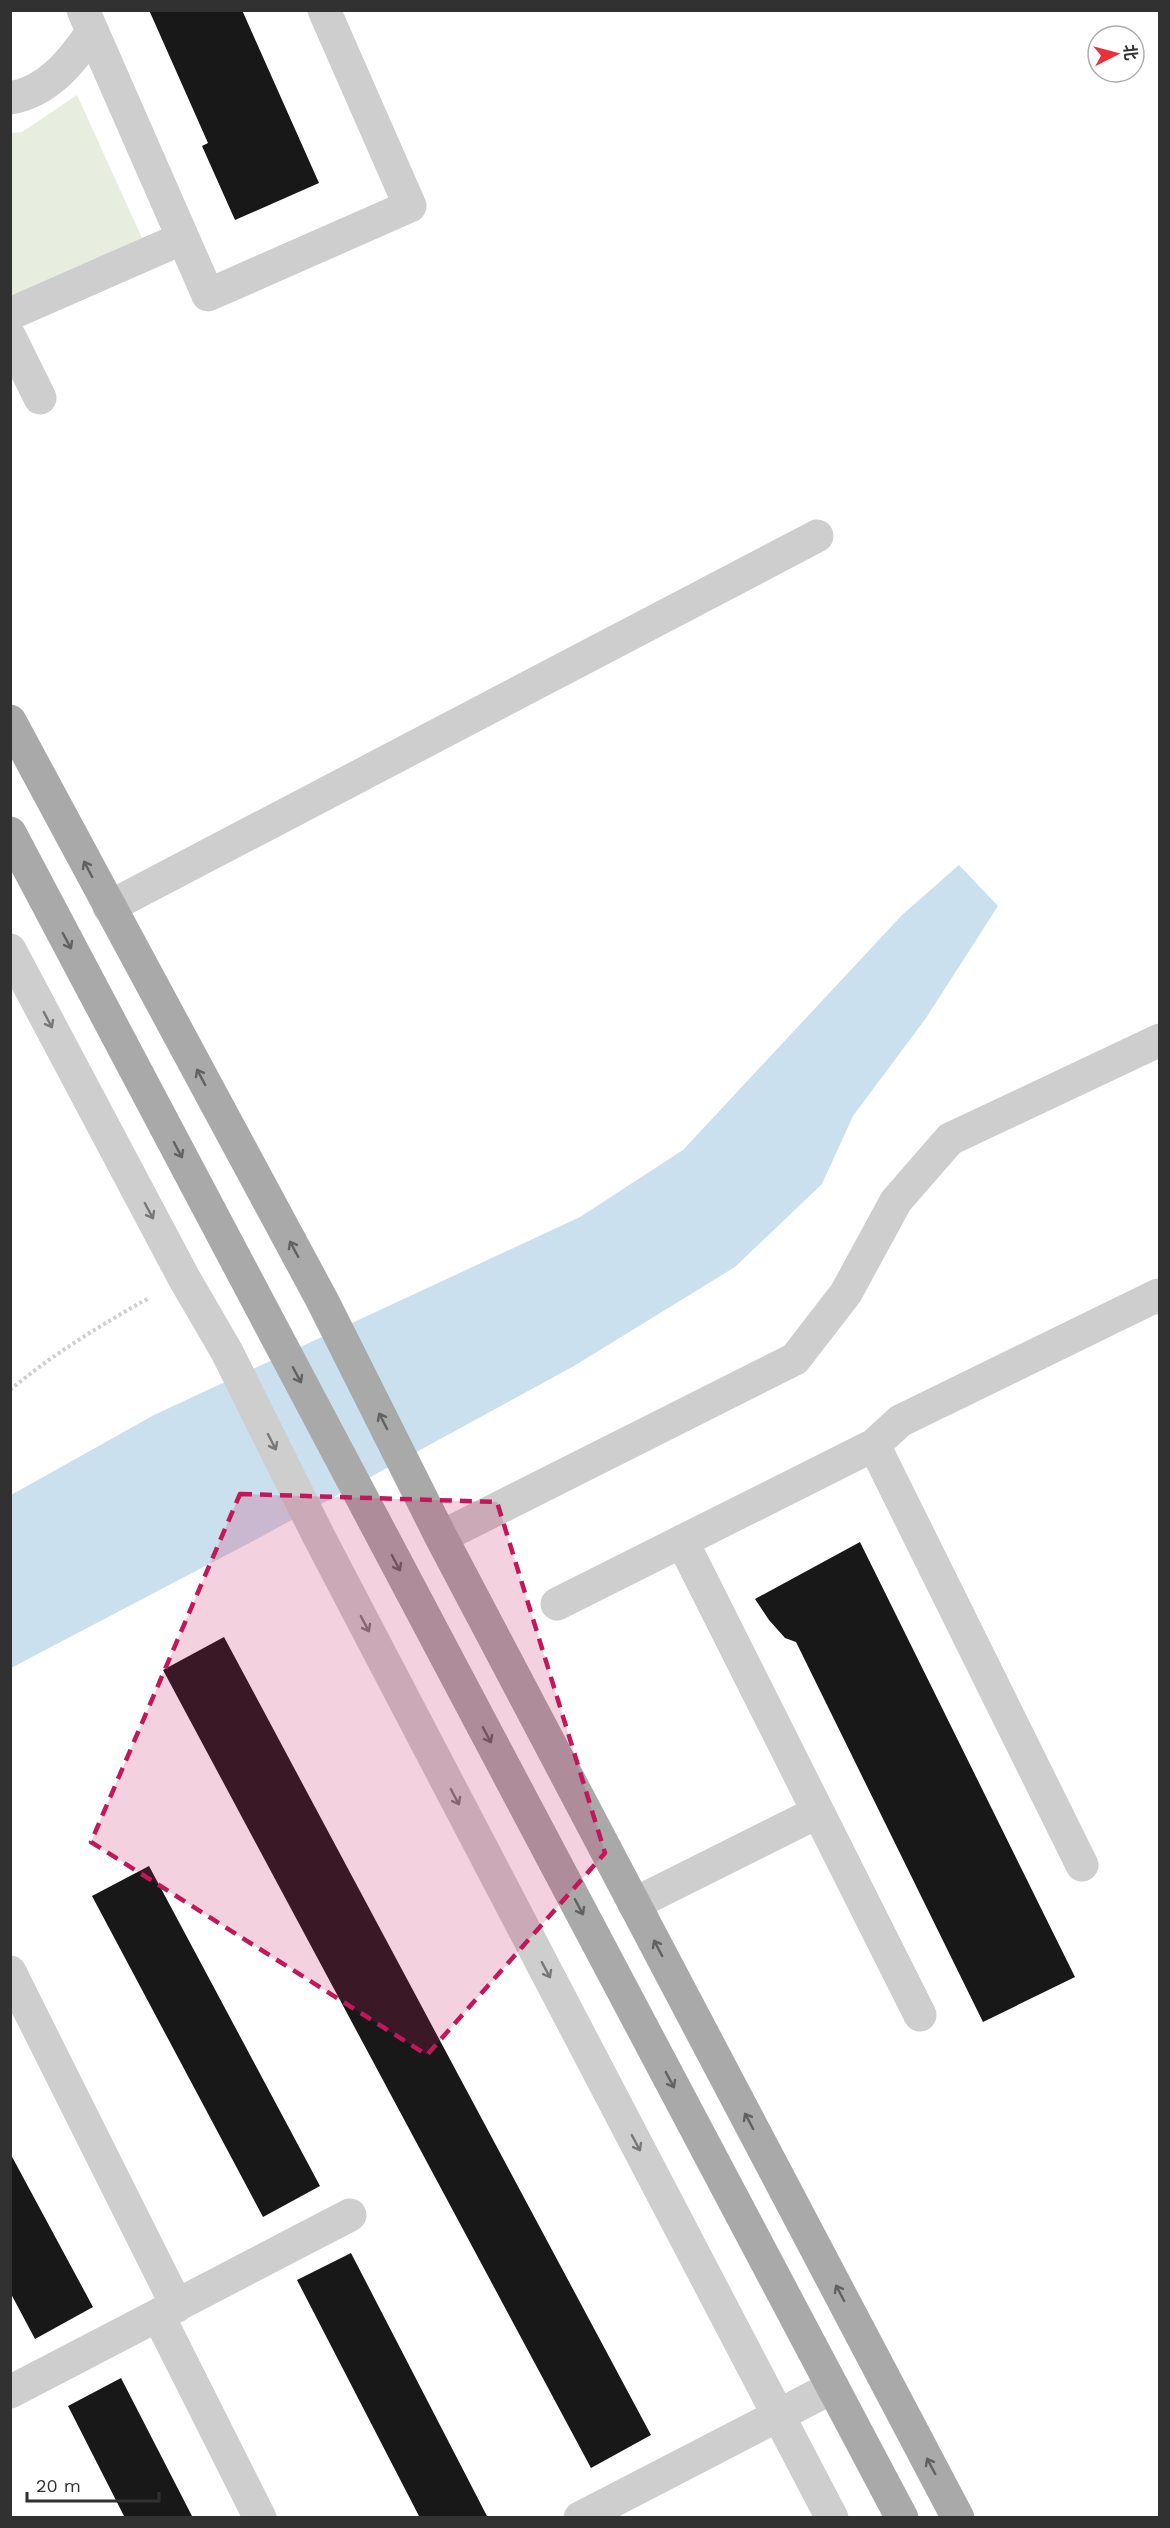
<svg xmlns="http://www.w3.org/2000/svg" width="1170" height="2528" font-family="'Work Sans','Noto Sans SC',sans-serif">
<rect width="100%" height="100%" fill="#fff"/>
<path fill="#e7eedf" d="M77 95 142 238 11 301V133L22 132Z"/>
<path fill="#cbe0ee" d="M959 865 998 906 926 1018 853 1116 822 1184 735 1267 574 1366 255 1540 11 1668V1495L154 1415 580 1217 683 1150 902 915Z"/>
<path fill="#181818" d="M149 10H242L319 183 235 220 202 146 208 143Z
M860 1542 1075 1977 983 2022 796 1642 785 1638 769 1620 755 1599Z
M224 1637 651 2435 591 2468 163 1670Z
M149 1866 320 2186 263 2217 92 1896Z
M10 2153 93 2307 35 2339 10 2292Z
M351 2253 488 2518H420L297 2280Z
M121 2378 193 2518H125L68 2406Z"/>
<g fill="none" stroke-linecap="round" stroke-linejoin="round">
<path stroke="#cecece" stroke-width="4" stroke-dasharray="3 3" stroke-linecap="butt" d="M10 1390C53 1354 101 1325 149 1298"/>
<path stroke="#cecece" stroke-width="33" d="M83 10 208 295 410 206 324 10
M10 98C48 92 72 61 92 32
M10 314 183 238
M10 337 40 398
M109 907 817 536
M10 950 184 1278 227 1352 318 1535 832 2518
M874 1445 1082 1865
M441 1537 795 1359 846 1293 896 1201 950 1139 1160 1040
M682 1541 920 2015
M557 1604 874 1445 900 1421 1158 1295 1160 1298
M634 1904 818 1812
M10 1972 177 2306
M158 2315 260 2518
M10 2392 350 2215
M580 2518 833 2387"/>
<path stroke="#a9a9a9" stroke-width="33" d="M10 721 322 1300 441 1537 958 2518
M10 833 902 2518"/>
</g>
<defs><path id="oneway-shaft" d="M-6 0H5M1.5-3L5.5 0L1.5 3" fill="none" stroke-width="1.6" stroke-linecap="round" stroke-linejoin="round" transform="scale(1.5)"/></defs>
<g stroke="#616161">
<use href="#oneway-shaft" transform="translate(88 869) rotate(-118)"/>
<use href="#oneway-shaft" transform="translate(67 941) rotate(62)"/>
<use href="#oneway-shaft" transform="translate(201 1077) rotate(-118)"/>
<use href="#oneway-shaft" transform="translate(178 1150) rotate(62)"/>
<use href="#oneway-shaft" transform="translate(294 1249) rotate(-118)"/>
<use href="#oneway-shaft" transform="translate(297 1375) rotate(62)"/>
<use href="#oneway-shaft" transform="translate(383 1421) rotate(-117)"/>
<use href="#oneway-shaft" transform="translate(396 1563) rotate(62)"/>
<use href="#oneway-shaft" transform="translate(487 1735) rotate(62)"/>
<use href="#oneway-shaft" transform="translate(579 1907) rotate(62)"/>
<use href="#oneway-shaft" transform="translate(658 1948) rotate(-118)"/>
<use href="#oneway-shaft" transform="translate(670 2080) rotate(62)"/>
<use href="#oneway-shaft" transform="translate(749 2121) rotate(-118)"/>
<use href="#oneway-shaft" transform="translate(840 2293) rotate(-118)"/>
<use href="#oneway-shaft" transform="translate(931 2466) rotate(-118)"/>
</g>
<g stroke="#787878">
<use href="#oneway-shaft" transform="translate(48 1020) rotate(62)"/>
<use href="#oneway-shaft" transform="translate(149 1211) rotate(62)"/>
<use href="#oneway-shaft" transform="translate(272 1442) rotate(63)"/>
<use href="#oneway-shaft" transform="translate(365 1624) rotate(62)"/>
<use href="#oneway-shaft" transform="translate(455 1797) rotate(62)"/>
<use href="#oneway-shaft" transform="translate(546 1970) rotate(62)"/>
<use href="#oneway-shaft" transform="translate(636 2143) rotate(62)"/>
</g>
<path fill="#c2185b" fill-opacity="0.2" stroke="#c2185b" stroke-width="4.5" stroke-dasharray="12 8" stroke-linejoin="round" d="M240 1494 497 1502 605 1853 427 2055 91 1842Z"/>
<rect width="1170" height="2528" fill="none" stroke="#313131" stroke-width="24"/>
<g transform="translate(1116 54) rotate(84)"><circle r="28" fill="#ffffff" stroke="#adadad" stroke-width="1.5"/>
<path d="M0-4.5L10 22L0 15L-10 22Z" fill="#ea313b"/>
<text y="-9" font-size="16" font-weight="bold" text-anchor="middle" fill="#313131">北</text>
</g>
<path d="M27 2492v9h132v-9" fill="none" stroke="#313131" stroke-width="3"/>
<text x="36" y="2492" font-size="18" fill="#313131" stroke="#ffffff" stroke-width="4.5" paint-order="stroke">20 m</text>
</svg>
